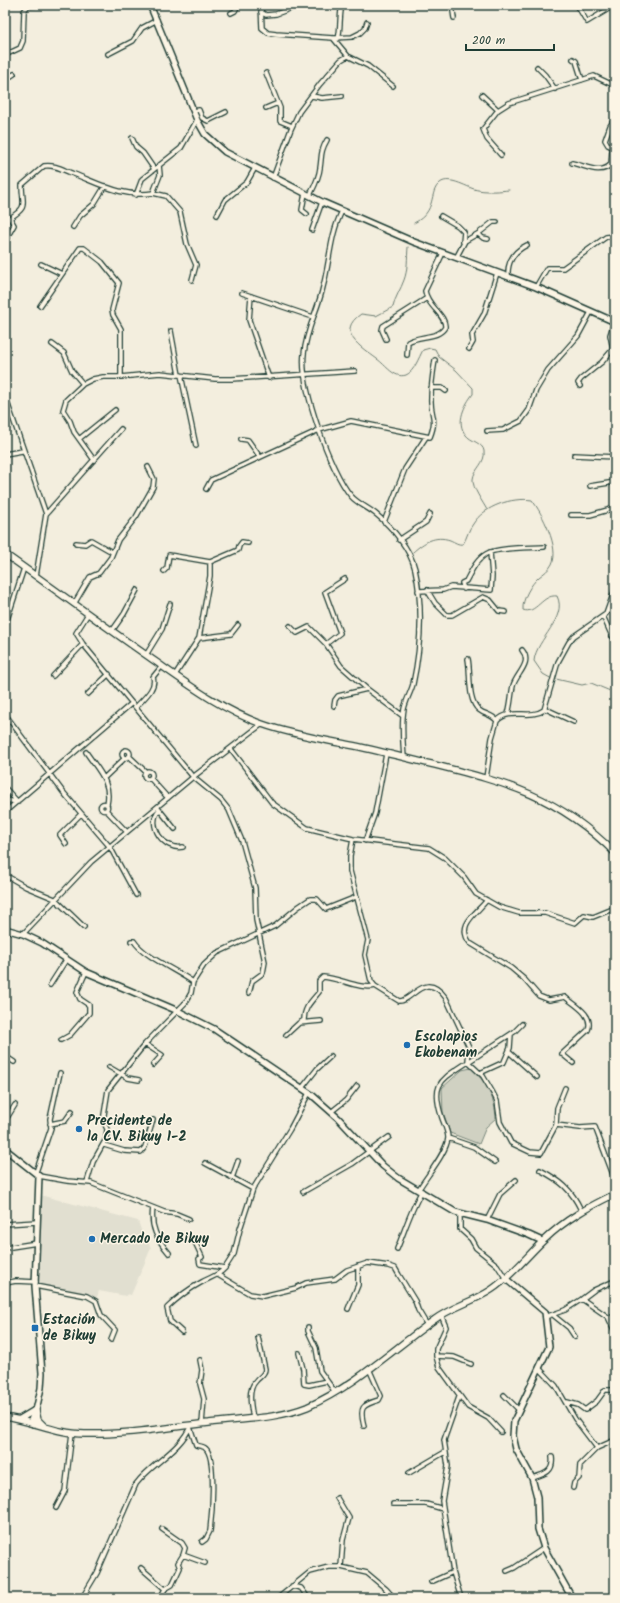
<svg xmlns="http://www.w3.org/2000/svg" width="620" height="1603" font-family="Kalam,sans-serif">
<rect width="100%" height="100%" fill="#f3eede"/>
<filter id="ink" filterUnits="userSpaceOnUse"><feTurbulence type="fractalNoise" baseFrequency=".025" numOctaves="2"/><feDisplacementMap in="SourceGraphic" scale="8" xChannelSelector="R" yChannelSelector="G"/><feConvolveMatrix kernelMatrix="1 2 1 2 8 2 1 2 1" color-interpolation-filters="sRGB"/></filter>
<g filter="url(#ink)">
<path fill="#e1dfd0" d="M40 1195 138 1221 141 1230 151 1248 131 1295 127 1294 126 1296 99 1291 97 1297 37 1285Z"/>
<path fill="#d0d1c2" stroke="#78877b" d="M471 1068C486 1082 495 1097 496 1118L486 1127 479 1144 450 1133 443 1112 442 1088 462 1070Z"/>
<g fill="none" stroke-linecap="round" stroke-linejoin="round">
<path stroke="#6c7d72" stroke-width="1" d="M414 223C438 211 428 192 440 183 450 175 469 189 478 190 489 192 499 191 509 190
M408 247C407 258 408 270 404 280 401 289 395 297 393 307L376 316 361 314C335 332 361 347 377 359 386 365 394 379 406 375 414 372 419 357 423 350L430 348 435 349 439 357 456 370 473 388V394C465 404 455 423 466 435 470 441 483 443 484 451 486 463 474 469 473 479 472 488 483 502 487 510
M413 552C424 542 435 535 450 540 455 542 458 545 463 544 467 538 468 530 473 524 484 506 512 497 532 500 542 513 560 548 552 564 549 570 544 573 539 577 531 584 522 599 523 610 536 615 542 594 557 596 568 618 536 639 534 661L543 674 552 679
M556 679 582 685 591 683 615 693"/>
<g stroke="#1f3d34" stroke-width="6">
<path id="street" d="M261 5 262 28 268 33 276 34 333 38 352 37 360 33 365 28 367 22
M452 5 454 18
M577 5 587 22 615 5
M261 12 266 15 276 14 300 5
M231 13 235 11 238 5
M333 38 348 56 368 66 393 86
M338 39C341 28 339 17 342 5
M108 54 133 41 142 28 157 20
M5 55 20 48 23 41 24 11 28 6 36 5
M573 59 576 61 582 80
M537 67 545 75 555 89
M266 73 280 108V121L292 126
M5 74 11 76 14 74
M482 95 498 110
M312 96 322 98 342 96
M266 108 278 103
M193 111 199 110 202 118 208 121 226 112
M132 138 136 147 143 153 154 169
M614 148 608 145 605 140 610 126 615 118
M501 155 487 139 483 129 498 110 509 103 594 76 615 86
M572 163C584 165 601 176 611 164L612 151 615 147
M273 178 291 129 299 112 320 84 341 60 348 56
M153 193 166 196 180 212 187 244 196 265 192 280
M305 193 302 210 307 214
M136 195 142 179 181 148 197 120
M310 195C314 187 319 178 320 168 322 156 320 152 327 140
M342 211C330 235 330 261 323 287 318 310 306 330 304 354 300 386 330 471 351 496 358 504 369 508 377 515 393 528 410 549 415 569 423 606 421 647 413 684 411 692 406 700 404 709 401 725 403 742 404 758
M217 215 225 200 247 182 255 168
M441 216 458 226 464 232 463 242
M73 227 80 216 94 204 105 186
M312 230 322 202
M478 234 483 238 488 239
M5 241 14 225 10 218C29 206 22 205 22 185L44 166C55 164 65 171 74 174 100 184 124 198 153 193L160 175 159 165
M456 258 465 241 479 233 493 222H497
M41 264 62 274
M508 277C507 262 514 251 527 245
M536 287 547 268H563L606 237 615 236
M242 293 313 317
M251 296 249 320 269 378
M40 306 80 248H84L102 262 119 283 112 310 113 315 121 329V377
M171 331 179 375
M386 339 382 330 383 326 427 298
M52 344 64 353 72 371 83 384
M469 349 473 342 472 335 484 314 497 273
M407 355 408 342C419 335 439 339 445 327 446 315 427 306 425 291L443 253
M181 375 196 446
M580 386 578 383 581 379 602 362 613 349 610 335 614 322
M431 388H442L446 391
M5 396 46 514
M487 431 503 430 521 421 529 410 536 390 548 370 578 336 591 312
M79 439 115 410
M241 439 248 440 260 457
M5 454 22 451
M574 455 615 457
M94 460 74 432 70 421 63 410 66 400 83 384 93 379 103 377H121L160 373 215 379H232L355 371
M590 486 615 482
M206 489 211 480 319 430 351 421 430 437C438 416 430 417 431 398 431 385 433 372 435 360
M571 515H590L615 508
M384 522 405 469 426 437
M399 540 426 522 430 514
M76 543 85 544 91 540 112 552
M164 571 167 568 169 555 210 562 238 550 239 546 242 542 248 543
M36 576 46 514 121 429
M464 589 462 583 466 581C471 572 476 560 486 554 497 547 530 548 544 547
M427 590 435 603 447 615H452L483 597 490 600 499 611 506 612
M418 591 443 590 451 587 491 590 492 576 490 552
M74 604 90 577 99 573 111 557 118 540 136 517 153 487 154 479 148 467
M608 611 615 609
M88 614 76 633 83 644 193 777 221 800 229 810 242 841 255 888 256 920 265 962 263 973 252 981 249 993
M603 616 611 634 615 640
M5 626 24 568
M290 626 297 633 309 627 326 644 341 666 367 689 403 716
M112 631 124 614 137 590
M199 638 231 634 238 625
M326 644 340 633 325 592 345 579
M146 655 162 629 170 604
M468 659C471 673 467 700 479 710 485 715 492 714 497 721
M175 675 199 638 210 576V562
M53 676 83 644
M88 694 109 674
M334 706 335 700 338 696 367 689
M136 707C143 699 157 688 153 677L162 666
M546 709 574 722
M5 714 63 792 110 847 136 895
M508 714C511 704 511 695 513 686 516 674 533 663 522 650
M231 749 272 803 307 828 353 839 429 848 445 858 464 877 476 894 499 907 519 913H545L575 923 584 915 593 917 615 908
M122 754a4 4 0 1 1 8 0a4 4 0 1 1-8 0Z
M86 752C97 769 112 782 107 804
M129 756 146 772
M144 775a4 4 0 1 1 8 0a4 4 0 1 1-8 0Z
M104 778 125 758
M150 778 168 798
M486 778 492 738 497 721C510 707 530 720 544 710L558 662 569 642 574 636 606 614 615 589
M5 788 17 801
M5 800 18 802
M100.5 807a3.5 3.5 0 1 1 7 0a3.5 3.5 0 1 1-7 0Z
M158 808 175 829
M106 810 127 832
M159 810C146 825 164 851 183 847
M5 812 132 703
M353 839 350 856V871L368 940 365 955 371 981 375 986 399 1001C412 1002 425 969 446 998L469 1047 468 1062C442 1080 430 1082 442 1118 444 1124 448 1131 448 1138 447 1152 426 1177 419 1189
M365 841 375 813 386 754
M66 844 60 835 81 814
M5 875 26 887 55 899 84 927
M487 900C476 914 456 925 470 943L511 968 524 979 539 996 549 1000 565 997C575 1005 594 1015 588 1030L562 1054 573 1063
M23 934 91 862 193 777 262 724
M131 941H134C143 956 178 971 193 982
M50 985 66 960
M299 1023 304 1020C304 1007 312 1001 319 992V981L323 977C340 978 360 990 375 986
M522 1024 514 1032 468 1062 483 1076 493 1093 497 1101 500 1122 511 1143 530 1152 541 1153 556 1125 557 1108 565 1088
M286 1035 299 1023 321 1021
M61 1040 70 1035 89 1013V1005L80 999 77 992 86 972
M145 1044 162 1055 153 1065
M509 1052 537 1077
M5 1056 14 1062
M109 1067 128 1078 139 1080
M480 1073 504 1062 510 1048 511 1034
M302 1088 317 1069 331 1056
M331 1112 346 1100 357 1086
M5 1121 15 1105
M50 1124 65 1121 72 1111
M556 1125 580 1128 595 1127 615 1180
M448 1138 474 1147 495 1162
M104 1145 124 1151 141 1152 145 1147 153 1120
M205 1163 253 1189
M540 1170C561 1181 571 1189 581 1210
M36 1172 51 1128 50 1119 60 1073
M39 1176 67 1181 91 1183 164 1212 177 1214 189 1219
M232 1178 238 1161
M87 1182 93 1162 106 1139 107 1129 103 1121 108 1090 145 1044 186 1002 191 993 193 982 204 965 217 953 275 926 298 907 310 899H317L326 909 356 897
M303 1192 352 1164 389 1137
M153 1208C150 1227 157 1239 169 1253
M463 1215 460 1216V1229L471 1239 476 1248 497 1265 506 1279
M487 1220 500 1194 516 1180
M5 1224 37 1222
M190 1239 194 1240 202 1257 199 1259 200 1264 225 1268 234 1254 240 1229 253 1189 290 1129 309 1093
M5 1248 37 1243
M397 1249C405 1230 411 1209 422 1191
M218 1275 250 1294 263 1296 296 1288 306 1283 335 1279 347 1270 368 1263 389 1266 395 1268 399 1275 415 1301 418 1310 427 1325
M5 1283 16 1281 36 1282
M35 1286 87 1296 96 1301 101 1315 115 1330 111 1340
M582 1299 594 1290 612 1282
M348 1309 358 1285V1266
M441 1315 446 1327 436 1349V1356L439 1367 468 1407 488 1418 501 1432
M553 1315 569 1328 575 1337
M545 1317 565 1310 582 1299 608 1317 615 1332
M608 1317 615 1318
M308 1327V1331L316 1348 320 1371 335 1392
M182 1332 170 1321 167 1308C177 1298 189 1289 202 1282 211 1277 218 1276 225 1268
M299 1353 303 1369 304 1384 309 1385 327 1381
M436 1356 454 1357 471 1364
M200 1360 202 1370 200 1384 204 1399 202 1424
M539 1368 556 1386 575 1419 597 1448 580 1465 579 1478 574 1483 573 1488
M504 1395 519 1410
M459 1397 444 1440 448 1466 442 1501 453 1572 461 1598
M567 1402 578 1405 585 1410 597 1401 605 1390H614
M253 1418C251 1407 247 1390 256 1381 259 1377 265 1375 265 1369L258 1337
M364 1426C359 1407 362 1405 379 1400L381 1396 370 1371
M190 1427 196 1445C200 1447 204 1445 207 1450 216 1463 212 1514 210 1531L206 1539 202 1542
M597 1448 615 1440
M409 1473 445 1452
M532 1478C545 1474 554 1472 552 1457
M337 1498 349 1518 343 1540 341 1567
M393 1504H426L443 1509
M56 1508 65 1491 72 1433
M162 1529 182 1543 185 1548 183 1555
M141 1568 165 1589 160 1598
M507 1571 514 1568 544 1548
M431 1582 453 1572
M292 1586 301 1588 308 1598
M165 1589 172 1585 180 1568 178 1563 183 1555 205 1563
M82 1598 97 1573 136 1484C153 1462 180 1451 191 1425
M278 1598 310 1572 329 1567H341L367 1573 386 1589 394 1598"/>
</g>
<g stroke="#1f3d34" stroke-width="8">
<path id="secondary" d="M150 5 197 120 205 134 225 152 322 202 414 242 536 287 615 322
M5 929 23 934 42 943 86 972 178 1011 214 1029 312 1095 338 1118 383 1166 398 1178 455 1212 487 1220 529 1235 542 1241
M5 1149 39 1176 35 1286 42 1373 41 1388 33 1424
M506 1279 545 1312 549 1347 514 1421 513 1436 516 1449 532 1478 537 1497 538 1529 544 1548 572 1598
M30 1423 35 1409"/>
</g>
<g stroke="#1f3d34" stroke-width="8">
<path id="primary" d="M5 554C53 588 100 623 149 657 185 682 220 709 262 724 290 734 320 739 350 745 377 750 404 758 431 764 507 783 557 795 615 853
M36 1411 38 1420 44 1426
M5 1417C32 1421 58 1434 85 1434 125 1435 169 1427 209 1423 240 1419 277 1419 307 1407 355 1386 392 1350 434 1320 451 1307 473 1302 491 1290 512 1276 526 1257 544 1240 566 1219 588 1207 615 1194
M20 1419 35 1410"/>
</g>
<use href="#street" stroke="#fcf5e5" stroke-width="3.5"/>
<use href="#secondary" stroke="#fcf5e5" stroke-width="5"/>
<use href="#primary" stroke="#fcf5e5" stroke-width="5.5"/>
</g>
</g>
<g fill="#1f6fb2" stroke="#fcf5e5" stroke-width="1.5">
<circle cx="407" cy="1045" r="4"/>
<circle cx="79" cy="1129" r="4"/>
<circle cx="92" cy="1239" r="4"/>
<rect x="31" y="1324" width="8" height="8" rx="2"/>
</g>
<g text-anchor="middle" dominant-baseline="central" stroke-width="3" stroke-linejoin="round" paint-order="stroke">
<g font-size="14" font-weight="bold" fill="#1f3d34" stroke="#fcf5e5" text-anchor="start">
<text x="415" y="1037">Escolapios<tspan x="415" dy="16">Ekobenam</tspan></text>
<text x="87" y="1121">Precidente de<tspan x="87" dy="16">la CV. Bikuy 1-2</tspan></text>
<text x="100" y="1239">Mercado de Bikuy</text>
<text x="43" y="1320">Estación<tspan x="43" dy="16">de Bikuy</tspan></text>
</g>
</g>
<rect width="620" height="1603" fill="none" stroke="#fcf5e5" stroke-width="20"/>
<rect x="10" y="10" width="600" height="1583" fill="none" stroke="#1f3d34" stroke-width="1.5" filter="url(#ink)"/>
<path d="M466 44v6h88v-6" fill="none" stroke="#1f3d34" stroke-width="2"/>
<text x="472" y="44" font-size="12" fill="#1f3d34" stroke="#fcf5e5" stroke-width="3" paint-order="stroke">200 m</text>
</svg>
